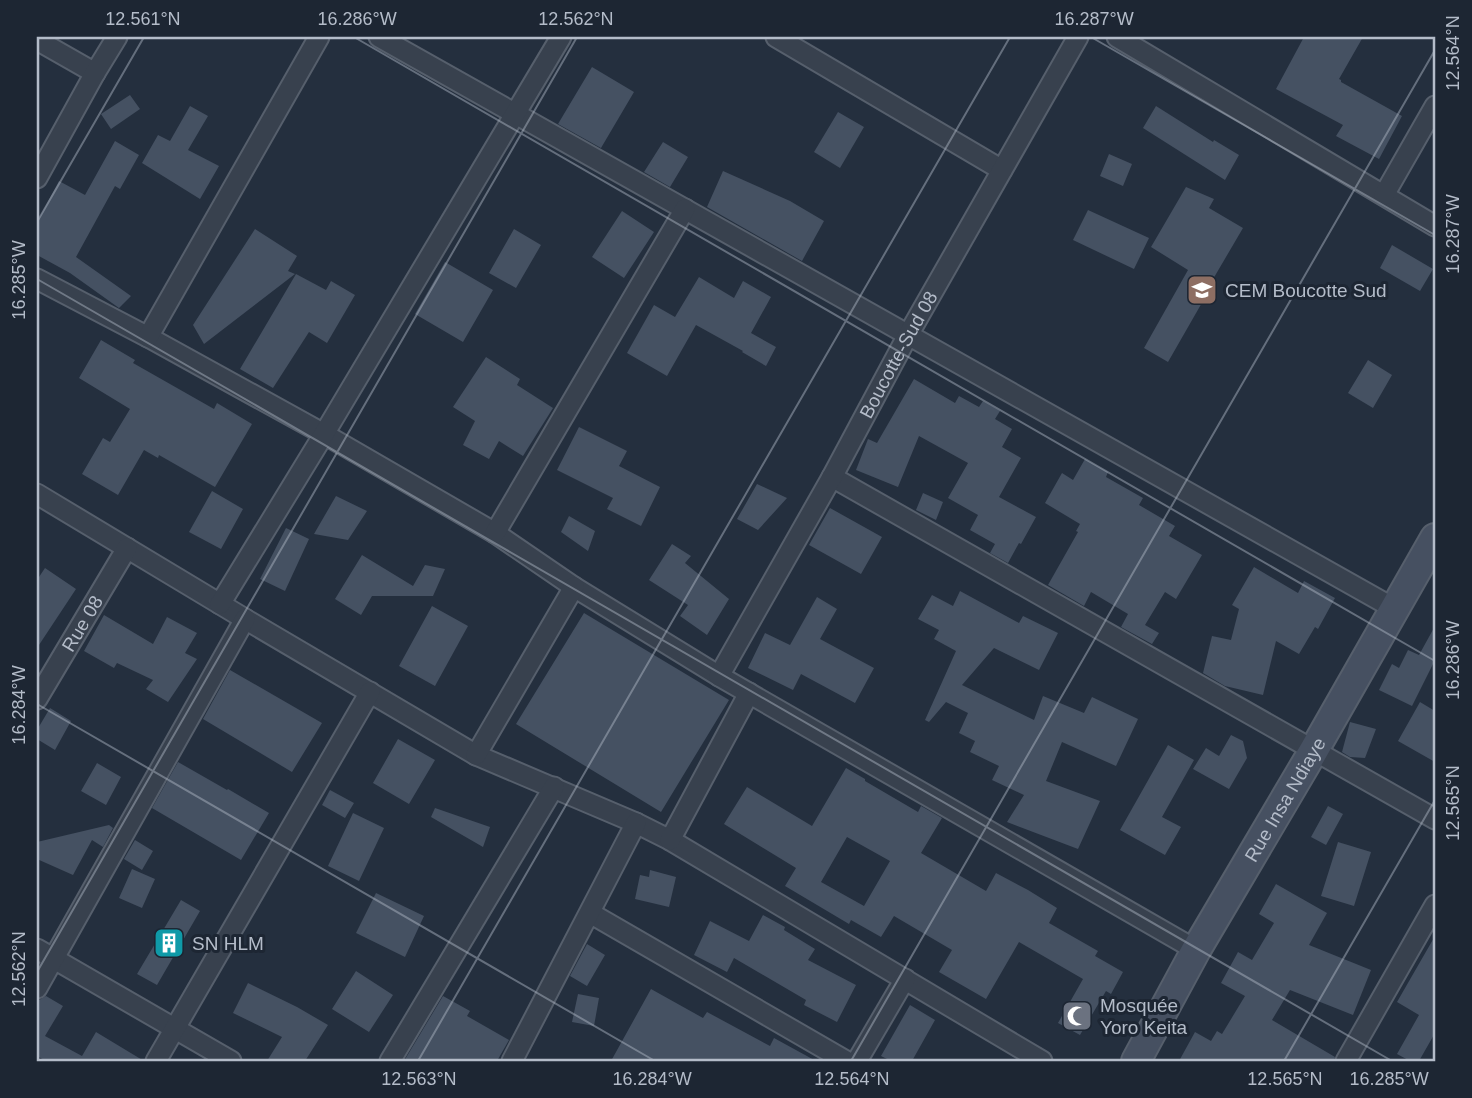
<svg xmlns="http://www.w3.org/2000/svg" width="1472" height="1098" font-family="Arial,sans-serif">
<rect width="100%" height="100%" fill="#242f3e"/>
<path fill="#455162" fill-rule="evenodd" d="M1304 37H1363L1339 79 1341 80V82L1402 116 1379 159 1336 136 1343 125 1276 89Z
M592 67 634 92 601 148 558 124Z
M130 95 140 109 111 129 101 114Z
M190 106 208 116 188 150 219 166 200 199 142 163 158 135 170 141Z
M1156 106 1213 142 1214 140 1239 155 1225 180 1143 128Z
M838 112 864 127 840 168 814 152Z
M115 141 139 155 120 189 115 186 76 257 131 296 119 308 70 273 37 255V222L59 181 85 195Z
M663 142 688 157 670 187 644 172Z
M1109 154 1132 164 1123 186 1100 176Z
M723 171 790 201 824 221 802 261 707 207Z
M1186 187 1214 199 1209 208 1243 228 1209 286 1211 287 1168 362 1144 348 1188 270 1151 247Z
M1088 210 1149 238 1134 269 1073 240Z
M622 211 654 232 624 278 592 257Z
M255 229 297 256 288 271 295 274 204 344 193 325Z
M514 229 541 245 516 288 489 273Z
M1392 245 1433 269 1420 291 1380 268Z
M445 262 493 290 463 342 415 314Z
M296 274 326 290 331 281 355 295 327 343 309 332 273 388 240 369Z
M699 277 734 298 743 281 771 297 751 333 776 347 766 366 742 352 743 351 696 325 667 376 627 353 654 305 675 317Z
M101 340 135 360 133 363 214 409 217 403 252 424 215 487 159 455 158 458 144 450 118 495 82 474 103 438 110 442 130 409 79 378Z
M486 357 520 379 517 385 553 408 523 456 499 441 489 459 463 445 475 421 453 407Z
M1368 360 1392 375 1373 408 1348 393Z
M914 379 955 403 959 396 979 407 983 401 1000 411 995 419 1012 429 1002 447 1021 458 999 497 1036 517 1021 544 1019 543 1008 563 990 553 995 544 970 530 978 515 948 498 968 463 919 436 898 487 856 470 868 439 877 443Z
M579 427 627 451 619 466 660 487 641 526 607 509 613 498 557 470Z
M1085 459 1108 472 1106 477 1143 498 1139 505 1175 526 1169 536 1202 555 1176 599 1165 592 1145 625 1159 633 1152 644 1121 627 1128 614 1091 592 1084 606 1048 585 1078 532 1076 531 1080 524 1045 503 1062 473 1073 480Z
M757 484 787 498 758 530 737 519Z
M212 491 243 509 221 549 189 532Z
M923 493 943 502 936 520 916 510Z
M336 496 367 511 348 540 314 534Z
M830 508 882 537 861 574 809 545Z
M569 516 595 531 588 551 561 532Z
M286 528 309 539 285 591 260 579Z
M672 544 691 556 685 563 729 599 707 635 680 616 688 605 649 580Z
M362 555 413 586 425 565 445 569 433 596H372L361 615 335 599Z
M1254 567 1298 593 1304 581 1335 598 1318 629 1315 627 1299 654 1276 641 1263 695 1225 686 1203 673 1212 636 1231 640 1239 609 1232 605Z
M45 568 76 589 37 648V580Z
M960 591 1019 623 1023 616 1058 633 1039 670 994 648 962 685 1034 720 1043 696 1084 713 1092 697 1138 719 1116 766 1062 742 1046 781 1100 801 1078 849 1007 822 1024 795 992 780 999 766 970 752 975 741 959 733 968 713 946 702 929 722 925 720 956 651 934 639 939 630 918 619 932 595 953 606Z
M817 597 837 609 820 639 874 668 855 703 801 674 793 690 748 668 765 633 790 645Z
M432 606 468 626 435 686 399 666Z
M584 613 729 700 661 812 516 724Z
M104 615 153 644 167 617 197 633 185 653 197 659 168 702 146 689 153 680 117 663 114 668 84 651Z
M1435 626V660L1412 706 1379 690 1392 664 1399 668 1408 650 1419 655Z
M230 670 322 723 292 772 203 719Z
M1420 702 1435 711V762L1398 741Z
M50 708 71 721 55 750 37 739V730Z
M1350 722 1376 729 1365 758 1350 757 1342 752Z
M1231 735 1243 741 1247 758 1229 789 1193 769 1206 748 1219 756Z
M398 739 435 760 409 804 373 783Z
M1168 745 1194 760 1162 817 1181 827 1165 855 1120 830Z
M178 762 227 790 228 789 269 813 241 860 152 808Z
M97 763 121 777 106 805 81 791Z
M846 768 865 779V781L918 812 921 806 942 818 921 853 986 891 996 873 1028 890 1057 908 1049 923 1098 951 1095 956 1123 972 1111 994 1106 991 1080 1035 1058 1023 1083 979 1019 942 986 999 939 972 952 950 894 916 881 937 851 920 849 924 785 886 796 868 724 824 747 787 812 826ZM847 837 890 861 864 906 821 882Z
M330 790 354 803 345 818 322 805Z
M1328 806 1343 814 1326 845 1311 837Z
M435 808 490 827 483 847 431 817Z
M353 813 384 828 359 881 328 866Z
M109 825 113 828 103 847 92 840 73 875 37 859V842Z
M135 840 153 851 142 870 124 859Z
M1338 842 1371 852 1354 906 1321 896Z
M132 869 155 879 142 908 119 898Z
M650 870 676 877 669 907 635 899 640 875 649 877Z
M1276 884 1327 913 1309 945 1371 970 1353 1015 1290 990 1272 1020 1335 1057 1334 1061H1179L1195 1032 1211 1041 1217 1031 1222 1034 1245 996 1221 983 1238 952 1252 960 1274 923 1259 914Z
M376 893 424 916 405 957 356 933Z
M181 900 200 911 157 985 137 974Z
M763 915 785 927 784 930 815 949 808 960 856 985 837 1022 804 1005 806 1000 734 958 727 972 694 955 710 921 749 941Z
M1435 936V1033L1419 1061H1410L1397 1054 1419 1015 1397 1002Z
M587 944 605 955 587 986 570 976Z
M356 971 393 995 369 1032 332 1009Z
M248 983 297 1007 328 1025 305 1061H267L282 1037 233 1013Z
M651 989 703 1018 707 1012 770 1046 774 1038 816 1061H611Z
M578 994 599 998 594 1026 572 1022Z
M46 996 63 1006 45 1036 82 1056 96 1032 144 1061H46L37 1056V1004L39 1000Z
M443 996 470 1011 467 1016 509 1040 497 1061H404Z
M910 1005 935 1020 912 1061H891L881 1056Z"/>
<g fill="none" stroke-linecap="round" stroke-linejoin="round">
<g stroke="#565f6c" stroke-width="23">
<g id="street">
<path d="M379 37 1395 609"/>
<path d="M776 37 1002 170"/>
<path d="M1117 37 1435 226"/>
<path d="M37 40 95 73"/>
<path d="M37 178 95 73 117 37"/>
<path d="M1384 195 1435 106"/>
<path d="M37 279 148 337 324 434 495 533 574 587 719 676 1196 950"/>
<path d="M148 337 319 37"/>
<path d="M832 477 1435 819"/>
<path d="M37 494 245 619 476 755 636 823 670 840 1042 1061"/>
<path d="M495 533 685 209"/>
<path d="M220 604 324 434 561 37"/>
<path id="s1" d="M719 676 832 477 908 335 1078 37"/>
<path id="s2" d="M37 699 127 548"/>
<path d="M476 755 574 587"/>
<path d="M670 840 749 693"/>
<path d="M590 913 846 1061"/>
<path d="M37 949 231 1061"/>
<path d="M37 988 245 619"/>
<path d="M156 1061 370 692"/>
<path d="M390 1061 554 787"/>
<path d="M512 1061 636 823"/>
<path d="M857 1061 905 979"/>
<path d="M1346 1061 1435 905"/>
</g>
</g>
<g stroke="#565f6c" stroke-width="32">
<g id="secondary">
<path id="s3" d="M1136 1061 1196 950 1314 750 1435 538"/>
</g>
</g>
<use href="#street" stroke="#38414e" stroke-width="19"/>
<use href="#secondary" stroke="#465061" stroke-width="28"/>
</g>
<path fill="none" stroke="#b4bcc9" stroke-width="2" stroke-opacity="0.45" d="M354 37 1435 661M1091 37 1435 235M37 222 144 37M37 279 1392 1061M37 704 655 1061M37 972 577 37M418 1061 1010 37M851 1061 1435 50M1284 1061 1435 800"/>
<defs>
<g id="school-square" transform="scale(1.575)"><rect x="-9" y="-9" width="18" height="18" rx="4" fill="#8d6e63" stroke="#1d2633"/><path d="M0-5L7-2L0 1L-7-2ZM-4 1L0 2.5L4 1V4Q0 6-4 4Z" fill="#fff"/></g>
<g id="building-square" transform="scale(1.575)"><rect x="-9" y="-9" width="18" height="18" rx="4" fill="#0f9aa8" stroke="#1d2633"/><path d="M-4-6H4V6H1V3H-1V6H-4ZM-2.5-4.3h1.7v1.8h-1.7ZM.8-4.3h1.7v1.8H.8ZM-2.5-1h1.7V.8h-1.7ZM.8-1h1.7V.8H.8Z" fill="#fff"/></g>
<g id="mosque-square" transform="scale(1.575)"><rect x="-9" y="-9" width="18" height="18" rx="4" fill="#6b7280" stroke="#1d2633"/><path d="M3.5-4.9A6 6 0 1 0 3.5 4.9A5 5 0 1 1 3.5-4.9Z" fill="#fff"/></g>
</defs>
<g fill-rule="evenodd">
<use href="#school-square" x="1202" y="290"/>
<use href="#building-square" x="169" y="943"/>
<use href="#mosque-square" x="1077" y="1016"/>
</g>
<g text-anchor="middle" dominant-baseline="central" stroke-width="6" stroke-linejoin="round" paint-order="stroke">
<g font-size="19" fill="#b4bcc9" stroke="#1d2633" text-anchor="start">
<text x="1225" y="290">CEM Boucotte Sud</text>
<text x="192" y="943">SN HLM</text>
<text x="1100" y="1005">Mosquée<tspan x="1100" dy="22">Yoro Keita</tspan></text>
</g>
<g font-size="19" fill="#b4bcc9" stroke="#1d2633">
<text stroke="none"><textPath href="#s1" startOffset="368">Boucotte-Sud 08</textPath></text>
<text stroke="none"><textPath href="#s2" startOffset="88">Rue 08</textPath></text>
<text stroke="none"><textPath href="#s3" startOffset="301">Rue Insa Ndiaye</textPath></text>
</g>
</g>
<rect width="1472" height="1098" fill="none" stroke="#1d2633" stroke-width="77"/>
<rect x="38" y="38" width="1396" height="1022" fill="none" stroke="#b4bcc9" stroke-width="2.5"/>
<g font-size="18" text-anchor="middle" fill="#b4bcc9">
<text x="143" y="25">12.561°N</text>
<text x="357" y="25">16.286°W</text>
<text x="576" y="25">12.562°N</text>
<text x="1094" y="25">16.287°W</text>
<text transform="translate(1453 53) rotate(-90)" y="6">12.564°N</text>
<text transform="translate(1453 234) rotate(-90)" y="6">16.287°W</text>
<text transform="translate(19 280) rotate(-90)" y="6">16.285°W</text>
<text transform="translate(1453 660) rotate(-90)" y="6">16.286°W</text>
<text transform="translate(19 705) rotate(-90)" y="6">16.284°W</text>
<text transform="translate(1453 803) rotate(-90)" y="6">12.565°N</text>
<text transform="translate(19 969) rotate(-90)" y="6">12.562°N</text>
<text x="419" y="1085">12.563°N</text>
<text x="652" y="1085">16.284°W</text>
<text x="852" y="1085">12.564°N</text>
<text x="1285" y="1085">12.565°N</text>
<text x="1389" y="1085">16.285°W</text>
</g>
</svg>
